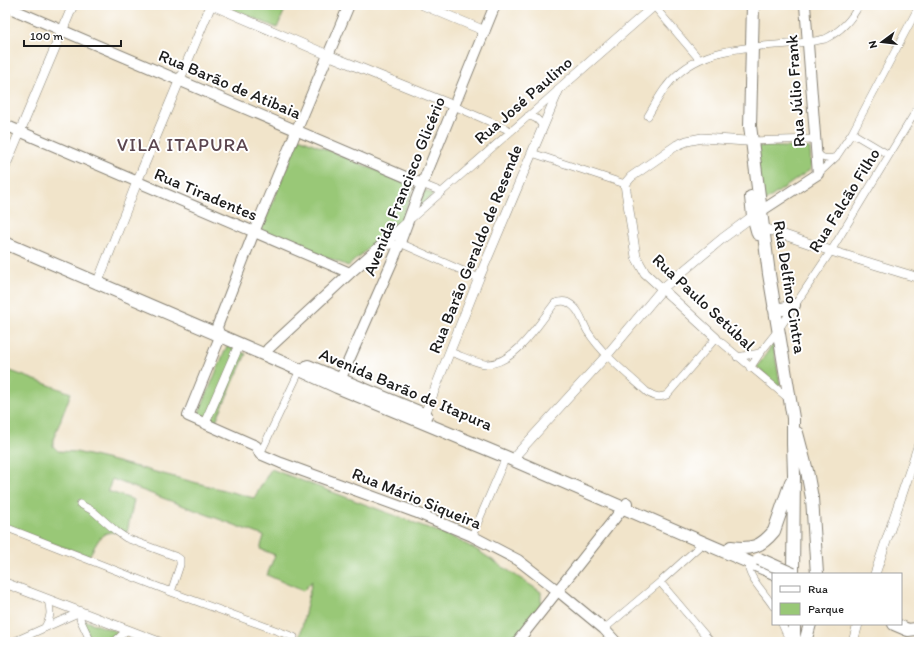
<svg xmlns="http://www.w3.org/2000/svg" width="924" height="647" font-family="Itim,sans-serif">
<rect width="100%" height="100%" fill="#fff"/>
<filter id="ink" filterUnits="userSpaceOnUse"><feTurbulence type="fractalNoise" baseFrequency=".025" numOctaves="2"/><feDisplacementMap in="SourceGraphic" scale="8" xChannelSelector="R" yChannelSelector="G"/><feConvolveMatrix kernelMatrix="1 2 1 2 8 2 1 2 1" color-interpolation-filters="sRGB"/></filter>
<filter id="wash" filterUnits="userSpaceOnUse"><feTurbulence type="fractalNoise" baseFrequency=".012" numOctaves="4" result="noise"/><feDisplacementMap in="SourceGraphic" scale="16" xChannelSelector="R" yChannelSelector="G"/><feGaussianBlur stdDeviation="0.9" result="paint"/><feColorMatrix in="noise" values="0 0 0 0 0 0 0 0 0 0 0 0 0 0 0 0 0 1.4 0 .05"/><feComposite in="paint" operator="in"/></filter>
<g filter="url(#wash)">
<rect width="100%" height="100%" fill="#f1e4ca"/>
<path fill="#99c877" stroke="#5a724a" d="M223 5H287L277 28Z
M299 138 414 186 401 221 348 266 261 230Z
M756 146 810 148 811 169 761 204Z
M425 190 434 194 417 209Z
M773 344 781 388 757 367Z
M227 346 246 354 214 425 197 417Z
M5 369 71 393 53 440V446L58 451 76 452 114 461 254 498 271 469 452 537 477 550 541 592V605L515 642H308L300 636 312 581 303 591 267 575 275 555 260 549 264 536 112 479 108 491 134 500 127 532C100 531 103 533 89 556L5 527Z
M80 619 118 632 108 642H92Z"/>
</g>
<g filter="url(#ink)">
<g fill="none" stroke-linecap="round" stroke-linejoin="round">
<g stroke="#868073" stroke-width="8">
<path id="minor" d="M654 6 699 59
M454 106 511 131
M528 116C536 117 539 120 543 127
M648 116C654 106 659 96 666 87 703 37 771 51 825 39 841 31 851 21 859 5
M852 133 889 155
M749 141 814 139
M816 151C821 159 827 160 836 157
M532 153 625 184
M818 174 836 157 852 133 919 6
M422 184 442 192
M412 218 557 91
M382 247 400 243 479 278
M450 352C460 355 475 363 485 364 514 366 539 323 555 303 563 300 568 301 574 307 581 313 583 324 588 332 603 355 626 373 647 392 655 397 659 398 667 395L716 338 789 399
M737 357 760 353
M750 368 760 353 779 329 831 251 919 106
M260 454 300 370
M80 504 93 511 116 531 126 538 177 557 180 559V565L171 592
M5 527 171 592 294 637
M472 536 506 457
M749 562C745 575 766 594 773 606
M660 582 711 642
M82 612 80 619 91 642
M782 624 790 642
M45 627C51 618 51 611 48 600
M604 629 660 582 703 543
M13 642 80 612
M114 642 127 630"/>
</g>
<g stroke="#868073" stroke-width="10">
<path id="tertiary" d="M212 5 328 55 454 106
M423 5 485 31
M5 167 73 5
M764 228 831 251 919 278
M97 284 137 182 211 5
M716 338 645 273 636 257 625 184 631 177 677 145 687 141 702 138 746 141
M423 419 479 278 559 89 655 5
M205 423 239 345
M517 454 607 355 663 288 723 238 753 216
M875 574 919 444
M5 583 159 642
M853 642 858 624"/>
</g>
<g stroke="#868073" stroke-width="12">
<path id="secondary" d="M349 5 254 232 217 327 220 337 188 416 256 446 260 454 281 463 415 512 472 536 518 560 558 591 604 629 616 642
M5 6 422 184
M5 125 350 273
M761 211 818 174 805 5
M265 355 268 349 350 273 406 224
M341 378 396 253 417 197 495 5
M517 642 627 503"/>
</g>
<g stroke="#868073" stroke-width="14">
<path id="primary" d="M753 5 750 126 752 141 769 274 793 418V444L794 474 793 574
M751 197 753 216 758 234
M5 243 300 370 337 387 506 457 776 574
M774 308 783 309 794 305
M308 366 426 415
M797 433 807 471 812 498 817 574
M731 547C751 550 761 547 774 531L791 482
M794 624V642
M894 624 908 630 916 629
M805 642 810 624"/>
</g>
<use href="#minor" stroke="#fff" stroke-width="7"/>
<use href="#tertiary" stroke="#fff" stroke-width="9"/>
<use href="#secondary" stroke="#fff" stroke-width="10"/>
<use href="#primary" stroke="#fff" stroke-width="12"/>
<g stroke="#868073" stroke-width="14" stroke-linecap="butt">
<path id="primary-bridge" d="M759 559 793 574"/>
</g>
<use href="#primary-bridge" stroke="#fff" stroke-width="12"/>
</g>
</g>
<g text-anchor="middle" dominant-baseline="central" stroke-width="4" stroke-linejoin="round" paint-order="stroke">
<g font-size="17" fill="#1c1c1c" stroke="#fff">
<text transform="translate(230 84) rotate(23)">Rua Barão de Atibaia</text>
<text transform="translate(795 91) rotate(-94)">Rua Júlio Frank</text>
<text transform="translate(523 100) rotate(-41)">Rua José Paulino</text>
<text transform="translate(404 186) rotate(-68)">Avenida Francisco Glicério</text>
<text transform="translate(206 194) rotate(23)">Rua Tiradentes</text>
<text transform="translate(844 200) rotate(-58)">Rua Falcão Filho</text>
<text transform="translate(475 249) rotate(-68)">Rua Barão Geraldo de Resende</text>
<text transform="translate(790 287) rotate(81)">Rua Delfino Cintra</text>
<text transform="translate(704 302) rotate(43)">Rua Paulo Setúbal</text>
<text transform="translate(406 389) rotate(23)">Avenida Barão de Itapura</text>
<text transform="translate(417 498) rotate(22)">Rua Mário Siqueira</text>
</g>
<g font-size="19" letter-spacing="1" fill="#5b464f" stroke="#fff">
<text x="183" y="144">VILA ITAPURA</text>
</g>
</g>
<rect width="924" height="647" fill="none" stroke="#fff" stroke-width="20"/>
<rect x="772" y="573" width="130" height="52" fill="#ffffff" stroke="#a4a4a4"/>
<rect x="780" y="586" width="20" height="6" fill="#ffffff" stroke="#a4a4a4"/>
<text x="808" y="593" font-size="12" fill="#1c1c1c">Rua</text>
<rect x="780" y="603" width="20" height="12" fill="#99c877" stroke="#a4a4a4"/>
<text x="808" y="613" font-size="12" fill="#1c1c1c">Parque</text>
<g transform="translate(882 42) rotate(255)" stroke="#ffffff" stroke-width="3" paint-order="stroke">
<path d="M0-3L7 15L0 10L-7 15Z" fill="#1c1c1c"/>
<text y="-6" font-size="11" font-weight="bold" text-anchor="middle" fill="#1c1c1c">N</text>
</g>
<path d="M24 40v6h97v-6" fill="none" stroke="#1c1c1c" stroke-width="2"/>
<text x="30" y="40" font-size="12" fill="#1c1c1c" stroke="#ffffff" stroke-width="3" paint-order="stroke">100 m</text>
</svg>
